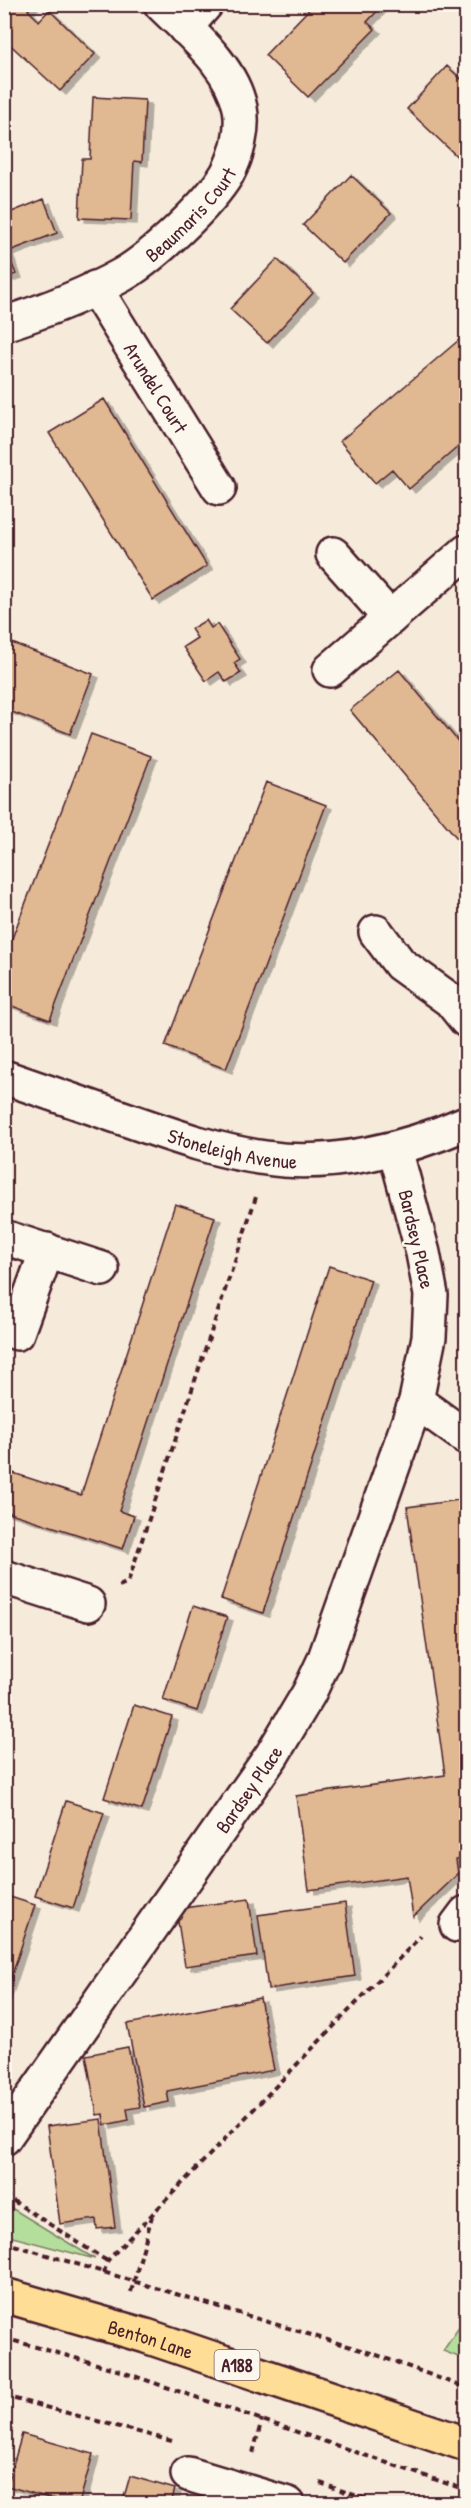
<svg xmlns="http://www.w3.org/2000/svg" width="471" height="2508" font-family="'Patrick Hand',sans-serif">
<defs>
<filter id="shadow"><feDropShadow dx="6" dy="4" stdDeviation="0" flood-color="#0004"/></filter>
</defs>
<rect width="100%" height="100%" fill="#f6eada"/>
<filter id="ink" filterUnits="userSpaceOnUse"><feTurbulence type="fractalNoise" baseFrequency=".0167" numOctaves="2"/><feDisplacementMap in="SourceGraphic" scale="12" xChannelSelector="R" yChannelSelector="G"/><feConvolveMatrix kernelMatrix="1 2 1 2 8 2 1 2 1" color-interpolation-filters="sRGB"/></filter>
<g filter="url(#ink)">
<path fill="#b3de9c" stroke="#7e7e64" stroke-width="1.5" d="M4 2204H5L95 2259 5 2235Z
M466 2317V2360L443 2351Z"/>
<path fill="#e0b891" stroke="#4a1f2b" stroke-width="1.5" filter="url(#shadow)" d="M4 4H33L28 10 39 21 49 10 95 54 60 91 4 39Z
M314 4H384L367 22 375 29 308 97 265 55Z
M447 66 461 79 466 73V165L407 109Z
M93 97 145 100 142 162 134 161 131 220 79 218 82 159H90Z
M351 175 391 213 343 263 303 225Z
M44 199 57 233 7 252 16 274 4 278V215Z
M277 259 313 293 267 343 230 309Z
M466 334V440L409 489 392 469 375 483 340 441Z
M104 399 207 566 153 600 49 433Z
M206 620 211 628 217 624 240 659 234 663 241 673 226 682 219 672 206 681 183 647 197 638 191 629Z
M4 640 93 674 70 734 4 709Z
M399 670 466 751V849L350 710Z
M91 734 151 756 50 1020 4 1003V959Z
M266 782 326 805 226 1069 165 1046Z
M175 1204 215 1217 119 1511 134 1516 123 1549 4 1511V1470L81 1495Z
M329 1266 371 1280 263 1613 221 1599Z
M466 1499V1857L456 1859 458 1874 413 1917 407 1876 309 1890 296 1796 445 1775 407 1507Z
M193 1606 227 1617 197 1711 163 1700Z
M134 1705 172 1717 142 1810 104 1798Z
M66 1801 104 1813 73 1908 35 1896Z
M4 1895 35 1905 4 1999Z
M249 1899 257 1956 185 1966 176 1909Z
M345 1903 355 1976 268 1989 258 1915Z
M260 1998 274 2070 167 2091 169 2102 144 2107 127 2024Z
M128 2047 140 2107 127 2109 129 2120 105 2125 103 2114 97 2115 86 2055Z
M101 2119 115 2227 97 2229 96 2219 60 2224 47 2126Z
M22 2434 93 2454 79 2504H70L7 2486Z
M130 2476 175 2489 171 2504H122Z"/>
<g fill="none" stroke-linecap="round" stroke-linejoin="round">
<g stroke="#4a1f2b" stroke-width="38">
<g id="minor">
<path d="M185 28 206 4"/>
<path id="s1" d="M95 288 219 488"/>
<path id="s2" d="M4 324C44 311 86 295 122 275 152 258 209 204 227 174 237 156 244 129 240 108 232 66 190 33 161 4"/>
<path d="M333 554 390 618"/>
<path d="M330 670 466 552"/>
<path d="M376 932 400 964 450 1000 466 1020"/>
<path id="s3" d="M4 1077C48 1092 91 1107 134 1122 177 1137 220 1152 266 1158 331 1168 407 1149 466 1123"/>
<path d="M4 1237 102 1269"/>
<path d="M17 1333 47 1250"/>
<path d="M416 1401 466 1437"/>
<path d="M4 1577 88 1604"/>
<path d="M457 1925 466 1913"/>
<path id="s4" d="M4 2138 272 1755 309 1693 324 1661 416 1401 429 1337 431 1295 423 1253 395 1149"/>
<path d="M188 2474 288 2504"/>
</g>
</g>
<g stroke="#4a1f2b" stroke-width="38">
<g id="major">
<path id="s5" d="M4 2295 146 2336 466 2444"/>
</g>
</g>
<path stroke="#4a1f2b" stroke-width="4" stroke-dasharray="6 4.5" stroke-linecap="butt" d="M119 1586 128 1582 257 1194
M4 2195 107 2261
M4 2242 374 2354 466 2388
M104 2273 107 2261 421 1936
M131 2292 152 2216
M4 2338 111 2368 466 2490
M4 2396 172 2441
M253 2453 262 2419
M320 2483 380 2504"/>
<use href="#minor" stroke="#fbf7ec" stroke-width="33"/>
<use href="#major" stroke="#fedd96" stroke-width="33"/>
</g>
</g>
<g text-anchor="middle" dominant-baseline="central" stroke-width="5" stroke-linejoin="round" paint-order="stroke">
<rect fill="#fbf7ec" stroke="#7f6065" stroke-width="1.5" x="214.5" y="2350" width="45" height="30" rx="4.5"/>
<g font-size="18" font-weight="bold" fill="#4a1f2b">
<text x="237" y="2365">A188</text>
</g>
<g font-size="20" fill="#4a1f2b" stroke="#fbf7ec">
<text stroke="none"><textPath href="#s2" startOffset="220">Beaumaris Court</textPath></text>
<text stroke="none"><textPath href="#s1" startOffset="117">Arundel Court</textPath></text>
<text stroke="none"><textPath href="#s3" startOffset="240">Stoneleigh Avenue</textPath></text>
<text transform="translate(417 1239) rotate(77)">Bardsey Place</text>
<text stroke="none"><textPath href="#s4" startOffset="426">Bardsey Place</textPath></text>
<text stroke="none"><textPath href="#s5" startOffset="153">Benton Lane</textPath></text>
</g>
</g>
<rect width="471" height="2508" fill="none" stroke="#fbf7ec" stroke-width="24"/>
<rect x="12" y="12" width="447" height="2484" fill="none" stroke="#4a1f2b" stroke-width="2" filter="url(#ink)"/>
</svg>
